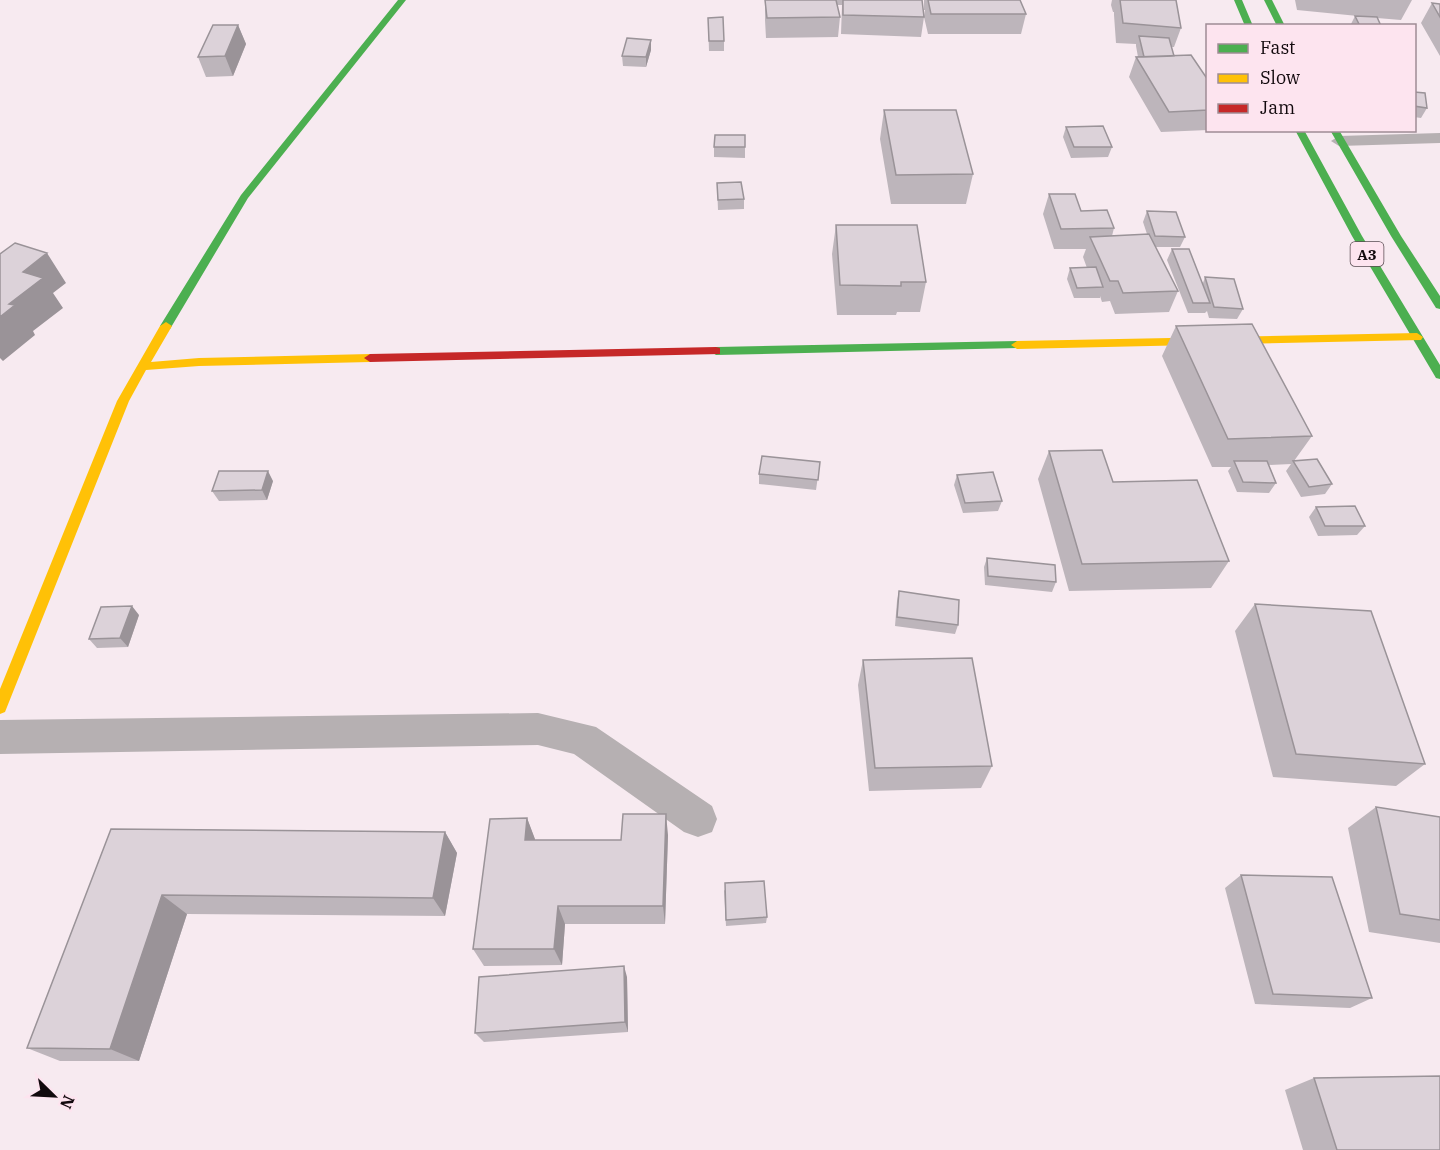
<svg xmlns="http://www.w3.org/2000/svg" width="1440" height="1150" font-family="'IBM Plex Serif',serif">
<rect width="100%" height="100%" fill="#f7eaf0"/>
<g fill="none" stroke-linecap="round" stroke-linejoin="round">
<path fill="#b6b0b2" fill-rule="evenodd" d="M1440 133V143L1339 146 1331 141 1339 136Z"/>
<path fill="#b6b0b2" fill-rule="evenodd" d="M538 713 596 727 712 806 717 819 712 832 698 837 684 832 574 754 538 745 0 754V720Z"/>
<path fill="#4caf50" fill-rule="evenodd" d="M398 0H406L248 198 170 329H162L160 326 241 195Z
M1234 0H1242L1253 26H1245Z
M1264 0H1272L1285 26H1277Z
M1295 130H1304L1362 236 1440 365V379L1436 378 1352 236Z
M1330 130H1339L1401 236 1440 296V309L1436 308 1391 236Z
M1017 341 1021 342V348L716 355 710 351 716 347Z"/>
<path fill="#ffc107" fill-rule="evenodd" d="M166 322 172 326 151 362 199 358 370 354 376 358 370 362 199 366 146 370 129 401 7 707 5 712 0 714V689L117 401 160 326Z
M1417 333 1423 337 1421 340 1017 349 1011 345 1017 341Z"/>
<path fill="#c62828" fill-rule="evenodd" d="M716 347 720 348V354L370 362 364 358 370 354Z"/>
</g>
<path fill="#bdb5bb" d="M765 0H922L924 16 925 10H924V0H1020L1026 14 1021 34H928L924 17 921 37 841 34 842 5H837L840 17 838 37 766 38 765 20Z
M1112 0H1176L1181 28 1174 47H1171L1174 56 1208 80V130L1161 132 1129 77 1136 57H1138L1136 46V44L1116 43 1114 15V12H1113L1111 5Z
M1295 0H1412L1401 20 1377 18 1381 26H1350L1355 16 1368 17 1297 10Z
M1432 3 1440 4V56L1421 23Z
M708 18 724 41V51H709Z
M238 25 246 44 233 76 206 77 198 57Z
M651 50 646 67 623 66 622 56Z
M1414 92 1427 108 1421 118 1414 117Z
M884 110 973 174 966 204H891L880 139Z
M1066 127 1112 147 1108 157 1071 158 1063 137Z
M714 147H745V158L714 157Z
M717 183 744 199V209L718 210Z
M1049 194 1114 228 1112 236 1147 234 1143 222 1147 211 1185 237 1180 247H1155L1178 291 1169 312 1115 314 1110 301 1102 302 1100 296V298H1074L1067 279 1070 268H1087L1083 257 1086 249H1054L1043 214Z
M836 225 926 282 920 312H897L896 315H837L832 254Z
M1172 249 1203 283 1205 277 1243 309 1237 319 1209 318 1207 311 1205 313H1188L1167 260Z
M1176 326 1312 436 1294 461 1332 484 1325 494 1301 497 1286 471 1291 464 1269 465 1276 483 1269 493 1237 492 1228 471 1231 467H1212L1162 356Z
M1049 451 1113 482 1229 561 1211 588 1069 591 1038 479Z
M820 462 816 490 759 484V474Z
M957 475 1002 501 998 511 963 513 954 485Z
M273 481 267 500 219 501 212 491Z
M1316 507 1365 526 1357 535 1318 536 1309 517Z
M987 558 1056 582 1052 592 985 585 984 567Z
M899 591 958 625 955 634 895 626 897 601Z
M1255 604 1425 764 1396 786 1273 777 1235 631Z
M139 615 128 647 97 648 89 639Z
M863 660 992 766 981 788 869 791 858 685Z
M1376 807 1440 817V943L1369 932 1348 828Z
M527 818 535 840H621L668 835 665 924H565L562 965 484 966 473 949Z
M111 829 445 832 457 853 445 916 187 914 139 1061H60L27 1048Z
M1241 875 1372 998 1350 1008 1255 1004 1225 888Z
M724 890 767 917 766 923 726 926Z
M627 977 628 1032 484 1042 475 1033Z
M1314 1078 1440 1150H1303L1285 1090Z"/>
<path fill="#9a9398" d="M238 25 246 44 233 76 225 56Z
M651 40V50L646 67V57Z
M47 253 66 283 53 293 63 308 33 331 35 335 3 361 0 358V317L9 304 23 272Z
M268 471 273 481 267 500 262 490Z
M132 606 139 615 128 647 120 638Z
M666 814 668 835 665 924 663 906Z
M527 818 535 839 533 860 525 840Z
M445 832 457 853 445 916 433 898Z
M162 895 187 914 139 1061 110 1049Z
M558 906 565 924 562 965 554 949Z
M624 966 627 977 628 1032 625 1022Z"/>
<path fill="#dcd2d9" stroke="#9a9398" stroke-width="1.5" d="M765 0H836L840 17 767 18Z
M843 0H922L924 17 843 15Z
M928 0H1020L1026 14H931Z
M1120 0H1176L1181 28 1123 23Z
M1432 3 1440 4V17Z
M1355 16 1377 17 1381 26H1360Z
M723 17 724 41H709L708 18Z
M213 25H238L225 56 198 57Z
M1139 36 1169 38 1174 56 1144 57Z
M627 38 651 40 646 57 622 56Z
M1191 55 1208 80V110L1169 112 1136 57Z
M1414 92 1425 93 1427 108 1414 106Z
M884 110H956L973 174 896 175Z
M1103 126 1112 147H1074L1066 127Z
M715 135H745V147H714Z
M741 182 744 199 718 200 717 183Z
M1049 194H1075L1081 211 1107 210 1114 228 1061 229Z
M1147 211 1176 212 1185 237 1155 236Z
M836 225H917L926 282H901V286L840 285Z
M1149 234 1178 291 1123 293 1118 281H1110L1090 237Z
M15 243 47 253 23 272 43 278 9 304 15 305 0 317V254Z
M1172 249H1189L1210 303H1193Z
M1096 267 1103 287 1077 288 1070 268Z
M1205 277 1234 279 1243 309 1214 307Z
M1252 324 1312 436 1228 439 1176 326Z
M1102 450 1113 482 1197 480 1229 561 1082 564 1049 451Z
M762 456 820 462 818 480 759 474Z
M1317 459 1332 484 1309 487 1293 461Z
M1234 461H1267L1276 483 1243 482Z
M219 471H268L262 490 212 491Z
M993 472 1002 501 965 503 957 475Z
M1355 506 1365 526H1325L1316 507Z
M987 558 1055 565 1056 582 988 576Z
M899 591 959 600 958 625 897 617Z
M1255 604 1371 611 1425 764 1296 754Z
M132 606 120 638 89 639 101 607Z
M972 658 992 766 875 768 863 660Z
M1376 807 1440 817V920L1400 914Z
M623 814H666L663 906H558L554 949H473L490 819 527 818 525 840H621Z
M111 829 445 832 433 898 162 895 110 1049 27 1048Z
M1241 875 1332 877 1372 998 1273 994Z
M764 881 767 917 726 920 725 883Z
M624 966 625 1022 475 1033 479 977Z
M1440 1076V1150H1337L1314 1078Z"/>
<g text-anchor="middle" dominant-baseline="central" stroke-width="4.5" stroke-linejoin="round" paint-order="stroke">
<rect fill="#fde4ef" stroke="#584b51" stroke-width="1.5" x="1350.5" y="242" width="33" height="24" rx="4.5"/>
<g font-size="15" font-weight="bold" fill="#12090d">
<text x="1367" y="254">A3</text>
</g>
</g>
<rect x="1206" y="24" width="210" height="108" fill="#fde4ef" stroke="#9f8c95" stroke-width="1.5"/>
<rect x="1218" y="44" width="30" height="9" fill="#4caf50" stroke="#9f8c95" stroke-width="1.5"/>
<text x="1260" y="54" font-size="18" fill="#12090d">Fast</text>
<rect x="1218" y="74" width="30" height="9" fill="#ffc107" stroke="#9f8c95" stroke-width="1.5"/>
<text x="1260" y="84" font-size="18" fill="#12090d">Slow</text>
<rect x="1218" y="104" width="30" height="9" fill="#c62828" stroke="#9f8c95" stroke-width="1.5"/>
<text x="1260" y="114" font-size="18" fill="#12090d">Jam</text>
<g transform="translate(54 1096) rotate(114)" stroke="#fde4ef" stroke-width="4.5" paint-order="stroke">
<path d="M0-4.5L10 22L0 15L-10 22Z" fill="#12090d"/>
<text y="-9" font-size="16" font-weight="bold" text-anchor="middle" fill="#12090d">N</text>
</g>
</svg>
